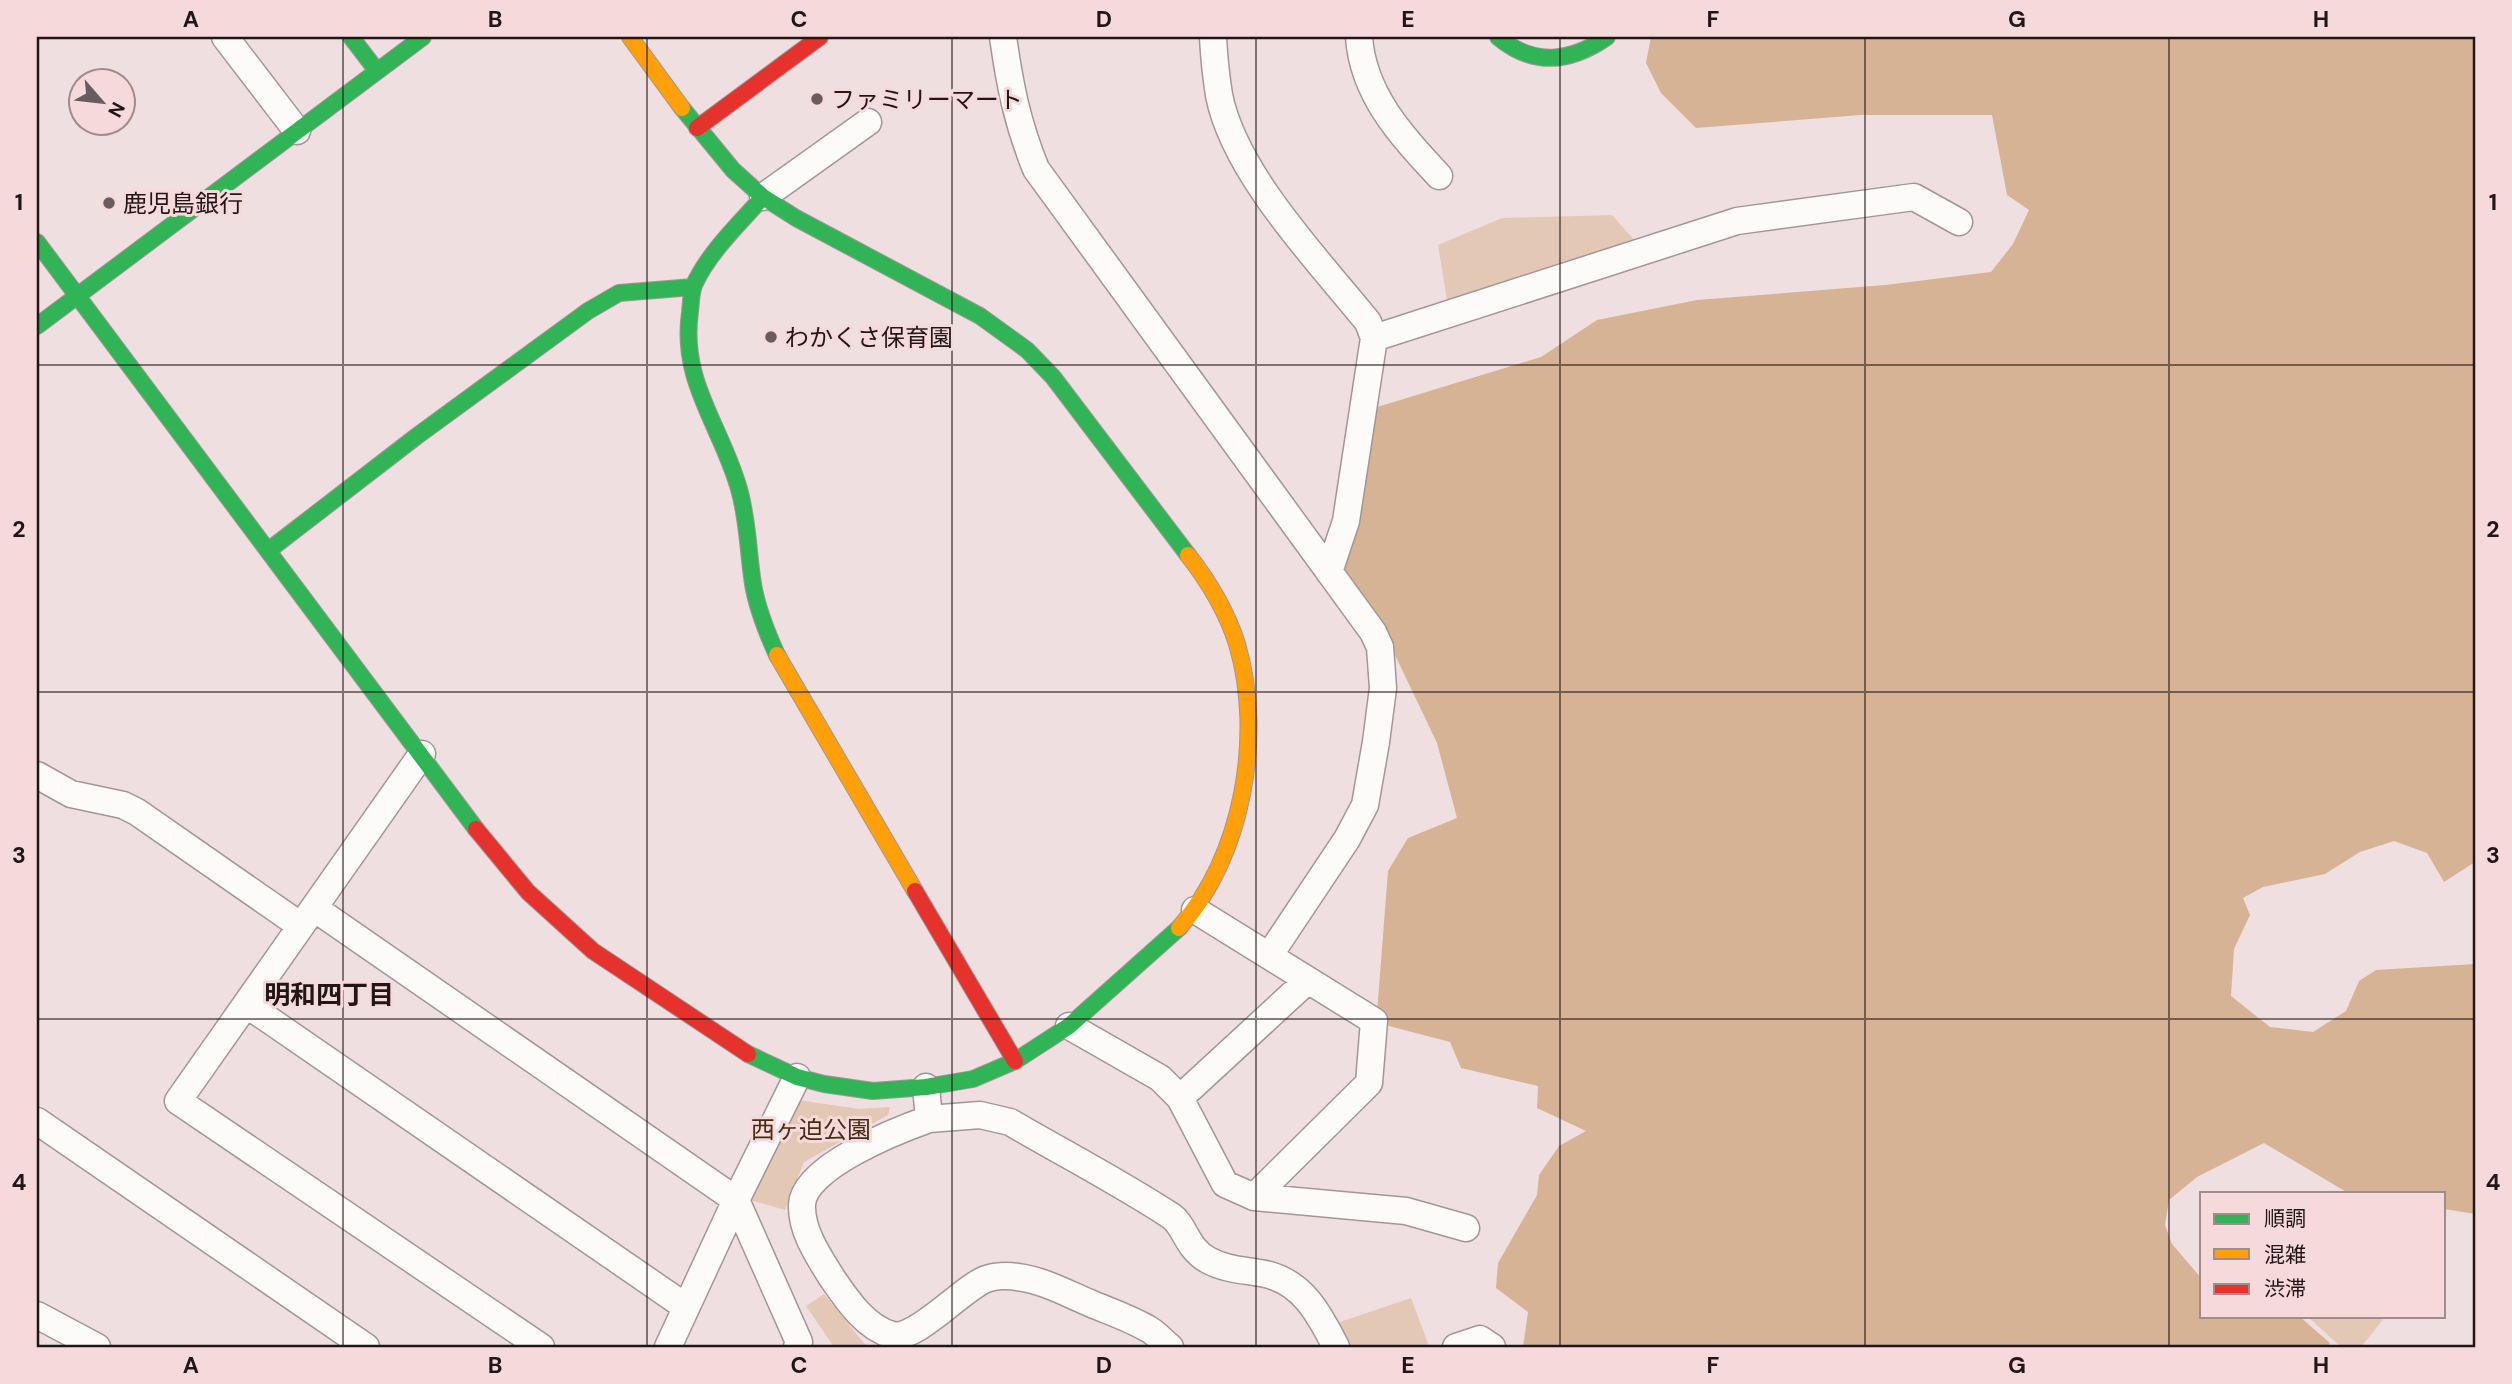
<svg xmlns="http://www.w3.org/2000/svg" width="2512" height="1384" font-family="'DM Sans','Noto Sans JP',sans-serif">
<rect width="100%" height="100%" fill="#f0dfe1"/>
<path fill="#e3c8b6" d="M1612 215 1636 242 1447 300 1438 245 1502 218Z
M797 1100 860 1109 890 1107 888 1115 804 1162 785 1210 747 1199Z
M824 1294 867 1347H834L806 1306Z
M1411 1298 1429 1346 1425 1347H1347L1334 1324Z
M2307 1316H2386L2361 1347H2341Z"/>
<path fill="#d7b396" d="M1651 37H2475V862L2444 882 2427 853 2394 841 2360 852 2325 874 2263 887 2243 898 2250 915 2234 949 2231 996 2270 1027 2313 1032 2346 1011 2359 981 2376 970 2475 964V1214L2444 1209V1193H2348L2264 1143 2197 1177 2169 1200 2165 1225 2172 1244 2202 1279V1316H2299L2330 1343 2327 1347H1523L1528 1312 1496 1288 1498 1263 1537 1195 1539 1175 1559 1146 1586 1131 1537 1108 1538 1086 1461 1068 1450 1042 1389 1026 1377 1013 1388 871 1408 838 1457 818 1437 743 1385 634 1344 574 1374 408 1541 357 1597 320 1697 300 1885 285 1991 272 2013 244 2029 210 2007 195 1992 115H1861L1696 128 1661 93 1646 63Z"/>
<g fill="none" stroke-linecap="round" stroke-linejoin="round">
<g stroke="#a29697" stroke-width="29">
<path id="street" d="M225 37 297 131
M1003 37C1010 86 1017 122 1036 169L1373 632 1380 647 1383 688 1376 742 1365 805 1347 839 1269 956
M1213 37C1214 56 1216 76 1219 95 1234 173 1318 260 1368 322L1374 338 1346 521 1329 572
M1359 37C1363 95 1402 136 1439 176
M763 197 868 122
M1374 338 1737 221 1914 197 1959 222
M422 754 178 1101 541 1347
M37 775 71 794 123 805 137 812 301 926
M314 908 736 1200 799 1342 797 1347
M246 1004 686 1307
M1069 1026 1160 1078 1180 1098 1225 1184 1254 1197 1369 1083 1374 1021 1195 910
M926 1087 929 1119C898 1130 803 1167 802 1205 801 1231 819 1257 832 1278 847 1300 865 1327 892 1335 916 1341 961 1289 986 1279 994 1276 1008 1275 1017 1277 1043 1280 1068 1294 1092 1304 1111 1312 1132 1319 1150 1330 1157 1334 1163 1342 1170 1347
M1180 1098 1308 980
M929 1119 980 1115 1010 1122C1063 1153 1119 1182 1171 1216 1185 1225 1186 1248 1208 1260 1224 1269 1243 1270 1260 1273 1301 1279 1319 1313 1336 1347
M37 1121 366 1347
M1254 1197 1406 1211 1466 1228
M37 1315 97 1347
M668 1347 736 1200 797 1077
M1456 1347 1480 1339 1492 1347"/>
</g>
<g stroke="#a29697" stroke-width="18">
<path id="fast" d="M351 37 377 71
M1498 37C1534 67 1571 62 1607 37
M682 108 733 170 763 197 796 218 980 316 1027 350 1053 377 1188 555
M763 197C739 224 709 252 694 285 691 293 691 303 690 312 680 382 721 425 739 489 748 520 748 552 753 584 757 608 767 633 777 655
M37 242 476 829
M37 326 423 37
M269 550 417 436 588 311 619 293 693 287
M748 1054 797 1077 824 1084 873 1091 926 1087 973 1079 1015 1061 1069 1026 1179 928"/>
</g>
<g stroke="#a29697" stroke-width="18">
<path id="slow" d="M630 37 682 108
M777 655 915 891
M1179 928C1243 857 1264 735 1237 644 1227 612 1209 582 1188 555"/>
</g>
<g stroke="#a29697" stroke-width="18">
<path id="jam" d="M697 128 820 37
M476 829 528 892 593 951 748 1054
M915 891 1015 1061"/>
</g>
<use href="#street" stroke="#fdfafa" stroke-width="26"/>
<use href="#fast" stroke="#30b455" stroke-width="16"/>
<use href="#slow" stroke="#ff9f0a" stroke-width="16"/>
<use href="#jam" stroke="#e5322d" stroke-width="16"/>
</g>
<path fill="none" stroke="#201617" stroke-width="2" stroke-opacity="0.55" d="M343 37V1347M647 37V1347M952 37V1347M1256 37V1347M1560 37V1347M1865 37V1347M2169 37V1347M37 365H2475M37 692H2475M37 1019H2475"/>
<g fill="#695c5e" stroke="#f6d9db" stroke-width="2.5">
<circle cx="817" cy="99" r="7"/>
<circle cx="109" cy="203" r="7"/>
<circle cx="771" cy="337" r="7"/>
</g>
<g text-anchor="middle" dominant-baseline="central" stroke-width="6" stroke-linejoin="round" paint-order="stroke">
<g font-size="24" fill="#201617" stroke="#f6d9db" text-anchor="start">
<text x="831" y="99">ファミリーマート</text>
<text x="123" y="203">鹿児島銀行</text>
<text x="785" y="337">わかくさ保育園</text>
</g>
<g font-size="24" fill="#432d14" stroke="#f6d9db">
<text x="811" y="1129">西ヶ迫公園</text>
</g>
<g font-size="26" font-weight="bold" fill="#201617" stroke="#f6d9db">
<text x="329" y="995">明和四丁目</text>
</g>
</g>
<rect width="2512" height="1384" fill="none" stroke="#f6d9db" stroke-width="77"/>
<rect x="2200" y="1192" width="245" height="126" fill="#f6d9db" stroke="#a08b8d" stroke-width="2"/>
<rect x="2214" y="1214" width="35" height="10" fill="#30b455" stroke="#a08b8d" stroke-width="2"/>
<text x="2264" y="1226" font-size="21" fill="#201617">順調</text>
<rect x="2214" y="1249" width="35" height="10" fill="#ff9f0a" stroke="#a08b8d" stroke-width="2"/>
<text x="2264" y="1262" font-size="21" fill="#201617">混雑</text>
<rect x="2214" y="1284" width="35" height="10" fill="#e5322d" stroke="#a08b8d" stroke-width="2"/>
<text x="2264" y="1296" font-size="21" fill="#201617">渋滞</text>
<g transform="translate(102 102) rotate(118)"><circle r="33" fill="#f6d9db" stroke="#a08b8d" stroke-width="2"/>
<path d="M0-5L12 26L0 18L-12 26Z" fill="#695c5e"/>
<text y="-10" font-size="19" font-weight="bold" text-anchor="middle" fill="#201617">N</text>
</g>
<rect x="38" y="38" width="2436" height="1308" fill="none" stroke="#201617" stroke-width="2.5"/>
<g font-size="23" text-anchor="middle" font-weight="bold" fill="#201617">
<text x="191" y="27">A</text>
<text x="495" y="27">B</text>
<text x="799" y="27">C</text>
<text x="1104" y="27">D</text>
<text x="1408" y="27">E</text>
<text x="1713" y="27">F</text>
<text x="2017" y="27">G</text>
<text x="2321" y="27">H</text>
<text x="19" y="210">1</text>
<text x="2493" y="210">1</text>
<text x="19" y="537">2</text>
<text x="2493" y="537">2</text>
<text x="19" y="863">3</text>
<text x="2493" y="863">3</text>
<text x="19" y="1190">4</text>
<text x="2493" y="1190">4</text>
<text x="191" y="1373">A</text>
<text x="495" y="1373">B</text>
<text x="799" y="1373">C</text>
<text x="1104" y="1373">D</text>
<text x="1408" y="1373">E</text>
<text x="1713" y="1373">F</text>
<text x="2017" y="1373">G</text>
<text x="2321" y="1373">H</text>
</g>
</svg>
